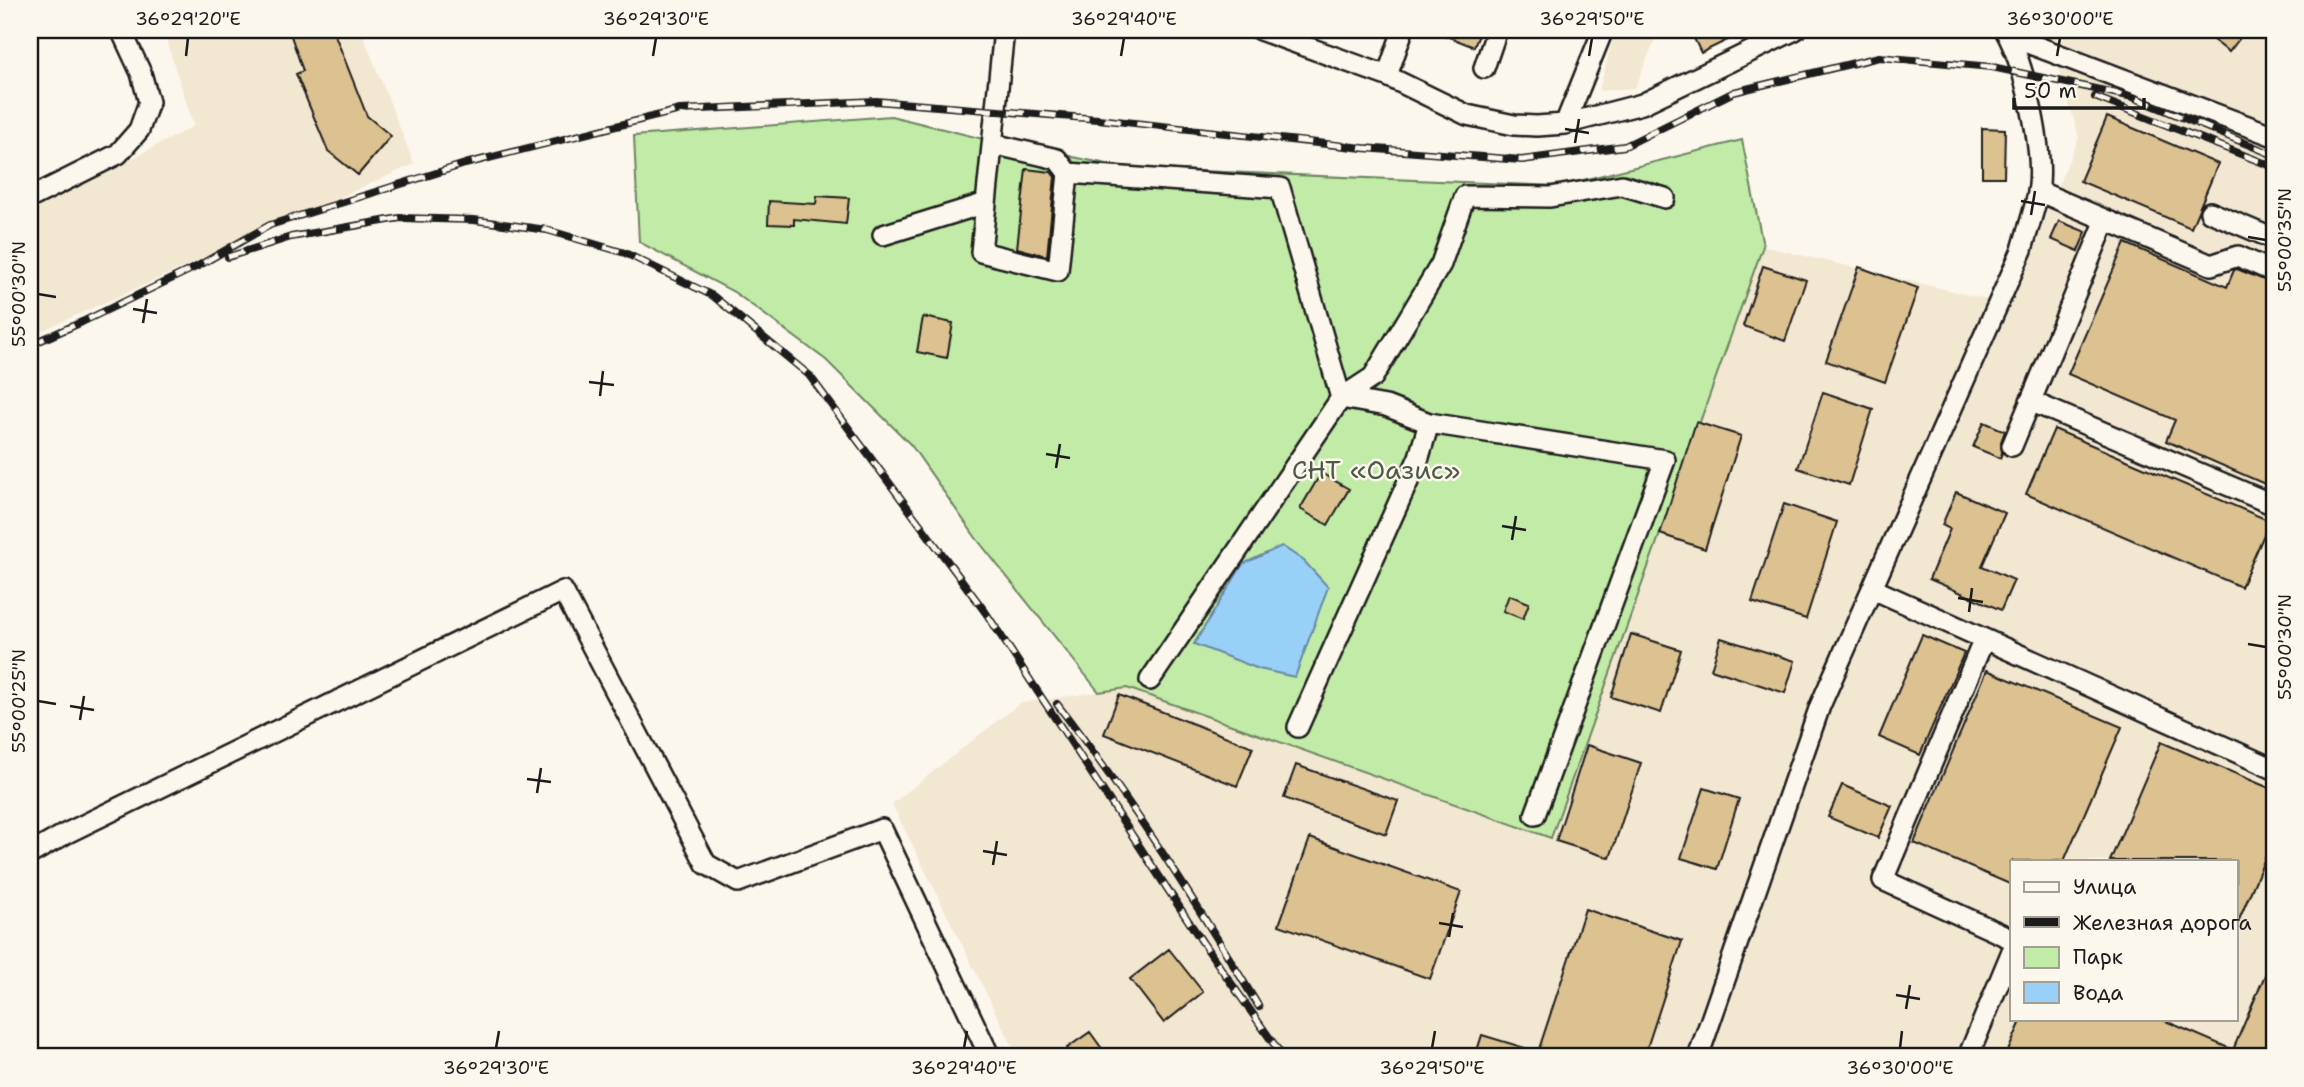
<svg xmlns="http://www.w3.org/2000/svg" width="2304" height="1087" font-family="'Shantell Sans',sans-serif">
<rect width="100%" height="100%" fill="#fbf7ec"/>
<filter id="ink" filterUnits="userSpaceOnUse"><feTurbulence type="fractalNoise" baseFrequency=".0143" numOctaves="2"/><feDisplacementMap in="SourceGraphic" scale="14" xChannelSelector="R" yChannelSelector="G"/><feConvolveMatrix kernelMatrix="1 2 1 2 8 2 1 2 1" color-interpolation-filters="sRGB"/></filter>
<g filter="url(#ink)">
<path fill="#f2e7d1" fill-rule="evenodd" d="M163 30H361L414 164 30 336V212L194 126Z
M1594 30H1659L1635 88 1599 91 1613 38Z
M2047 30H2274V1057H1018L892 804 1020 703 1127 688 1551 838 1763 246 2007 304 2079 137ZM2012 861H2236V1019H2012Z"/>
<path fill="#c1eba7" stroke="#6e8462" stroke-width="2" d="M891 116 979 138 1127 168 1559 186 1742 140 1763 246 1551 838 1127 688 1099 692 976 538 911 445 826 360 734 292 639 242 634 136Z"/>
<path fill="#99d0f8" stroke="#6788a0" stroke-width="2" d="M1282 546 1304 561 1328 587 1295 677 1259 669 1194 644 1243 564Z"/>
<path fill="#dcc191" stroke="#1c1c1c" stroke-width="2" d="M289 30H333L367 116 391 136 358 175 328 151 296 74 303 71Z
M1431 30H1481L1474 47Z
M1690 30H1748L1701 53Z
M2200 30H2246L2229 52Z
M2107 117 2218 164 2191 228 2080 181Z
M1982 128 2005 129 2004 177H1982Z
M1026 169 1051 172 1055 177 1047 256 1017 248Z
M817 196 849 198 846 224 794 219V225L768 224 769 201 816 204Z
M2059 221 2086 232 2078 251 2051 239Z
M2125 243 2227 287 2234 270 2237 269 2274 284V469L2267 485 2166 441 2175 420 2068 374Z
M1763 266 1806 280 1785 341 1743 326Z
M1859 267 1918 288 1885 382 1826 361Z
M923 317 953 323 947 358 917 352Z
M1823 392 1873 409 1849 485 1798 468Z
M1696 422 1741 436 1705 549 1660 534Z
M1984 422 2005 431 2001 442 2002 453 2000 458 1973 447Z
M2054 429 2270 521 2241 587 2026 494Z
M1321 473 1349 489 1328 525 1300 509Z
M1956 492 2005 513 1982 566 2014 580 2001 610 1929 579 1950 529 1942 525Z
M1784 504 1837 522 1806 619 1752 602Z
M1509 595 1529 603 1523 619 1503 611Z
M1631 634 1681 650 1661 713 1611 697Z
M1922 635 1964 653 1920 755 1879 737Z
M1721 638 1795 661 1785 693 1711 669Z
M1987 670 2122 727 2064 861H2012V885L1914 843Z
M1119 695 1253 747 1237 786 1104 734Z
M2161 742 2274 790V837L2236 927V861H2110Z
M1587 745 1641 763 1610 858 1556 841Z
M1296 765 1398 801 1386 834 1284 798Z
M1842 785 1892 806 1878 838 1828 817Z
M1704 788 1739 799 1717 869 1681 858Z
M1310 838 1461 892 1430 979 1279 925Z
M1585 909 1682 941 1644 1057H1475L1482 1035 1538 1052Z
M1169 949 1203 992 1164 1023 1130 979Z
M2274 954V1057H2023L2008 1051 2022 1019H2161L2233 1050Z
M1090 1032 1108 1057H1074L1067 1048Z"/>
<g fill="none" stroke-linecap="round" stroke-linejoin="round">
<g stroke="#1c1c1c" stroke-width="24">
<path id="minor" d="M1004 30 981 252 1058 271 1068 173 1280 188 1341 398 1150 680
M1260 30 1387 76 1467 115 1514 125 1537 126 1565 124 1642 104 1795 30
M2009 36 2274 136
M1484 68 1497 30
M1387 76 1403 30
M1565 124 1603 30
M993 144 1057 159 1068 173
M2038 191 2211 265 2238 256 2274 272
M30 198 118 154 139 130 149 102 141 73 121 30
M2210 212 2274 239
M883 235 986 203
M2030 401 2274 505
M2012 446 2106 220
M1873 589 2274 769
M1984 639 1883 880 2012 939
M1298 727 1419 457 1429 423
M1535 815 1665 460 1429 423 1386 406 1341 398 1373 377 1441 264 1465 196 1550 197 1622 185 1665 198
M30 854 65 834 563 591 706 864 738 882 882 829 990 1057
M1698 1057 1820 706 2022 250C2027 231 2034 212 2038 193 2045 153 2025 65 2005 30
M1968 1057 2012 951"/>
</g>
<use href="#minor" stroke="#fbf7ec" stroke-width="19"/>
<g stroke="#1c1c1c" stroke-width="8">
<path id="rail" d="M2095 97 2274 167
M228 257 291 237 400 218 474 220 547 230 625 253 713 296 809 375 986 613 1203 943 1283 1057
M30 345 82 322 198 266 270 225 465 164 680 110 876 101 1098 119 1363 148 1522 160 1625 146 1734 92 1879 57 1992 67 2133 97 2274 155
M1057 704C1131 800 1196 903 1259 1007"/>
</g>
<use href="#rail" stroke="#fbf7ec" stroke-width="5" stroke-dasharray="16" stroke-linecap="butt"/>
</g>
</g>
<path fill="none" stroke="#1c1c1c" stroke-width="2.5" d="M186 56 188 38M653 56 656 38M1121 56 1124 38M1589 56 1592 38M2057 56 2060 38M1565 129 1589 133M1575 143 1579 119M2021 201 2045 205M2031 215 2035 191M2248 237 2266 240M38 294 56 297M133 309 157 313M143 323 147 299M589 382 614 385M600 396 603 371M1046 454 1070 458M1056 468 1060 444M1502 526 1526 530M1512 540 1516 516M1958 598 1983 602M1969 612 1972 588M2248 644 2266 647M38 701 56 704M70 706 94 710M80 720 84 696M527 779 551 782M537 793 541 768M983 851 1007 855M993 865 997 841M1439 923 1463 927M1449 937 1453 913M1896 995 1920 999M1906 1009 1910 985M496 1048 499 1031M964 1048 967 1031M1432 1048 1435 1031M1900 1048 1902 1031"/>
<g text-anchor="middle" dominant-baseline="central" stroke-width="5" stroke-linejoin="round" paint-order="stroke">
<g font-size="26" fill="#4e5a46" stroke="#fbf7ec">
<text x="1376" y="469">СНТ «Оазис»</text>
</g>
</g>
<rect width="2304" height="1087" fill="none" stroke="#fbf7ec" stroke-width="77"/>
<rect x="2010" y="860" width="228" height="161" fill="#fbf7ec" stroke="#a29f99" stroke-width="2"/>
<rect x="2024" y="882" width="35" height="10" fill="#fbf7ec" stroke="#a29f99" stroke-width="2"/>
<text x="2073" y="894" font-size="21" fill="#1c1c1c">Улица</text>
<rect x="2024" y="917" width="35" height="10" fill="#1c1c1c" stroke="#a29f99" stroke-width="2"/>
<text x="2073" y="930" font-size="21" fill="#1c1c1c">Железная дорога</text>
<rect x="2024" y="947" width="35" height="21" fill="#c1eba7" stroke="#a29f99" stroke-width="2"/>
<text x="2073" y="964" font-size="21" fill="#1c1c1c">Парк</text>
<rect x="2024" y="982" width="35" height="21" fill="#99d0f8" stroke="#a29f99" stroke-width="2"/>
<text x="2073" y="1000" font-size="21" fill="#1c1c1c">Вода</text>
<path d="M2014 98v10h130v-10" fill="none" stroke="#1c1c1c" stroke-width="3.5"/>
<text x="2024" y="98" font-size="21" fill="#1c1c1c" stroke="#fbf7ec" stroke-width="5" paint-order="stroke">50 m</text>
<rect x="38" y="38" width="2228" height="1010" fill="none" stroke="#1c1c1c" stroke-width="2.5"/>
<g font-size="18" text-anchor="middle" fill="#1c1c1c">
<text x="188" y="25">36°29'20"E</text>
<text x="656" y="25">36°29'30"E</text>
<text x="1124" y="25">36°29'40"E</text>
<text x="1592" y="25">36°29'50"E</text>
<text x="2060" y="25">36°30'00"E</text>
<text transform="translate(2285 240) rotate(-90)" y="6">55°00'35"N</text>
<text transform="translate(19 294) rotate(-90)" y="6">55°00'30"N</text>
<text transform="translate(2285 647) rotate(-90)" y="6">55°00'30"N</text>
<text transform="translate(19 701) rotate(-90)" y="6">55°00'25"N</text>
<text x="496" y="1074">36°29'30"E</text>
<text x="964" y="1074">36°29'40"E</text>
<text x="1432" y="1074">36°29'50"E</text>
<text x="1900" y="1074">36°30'00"E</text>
</g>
</svg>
